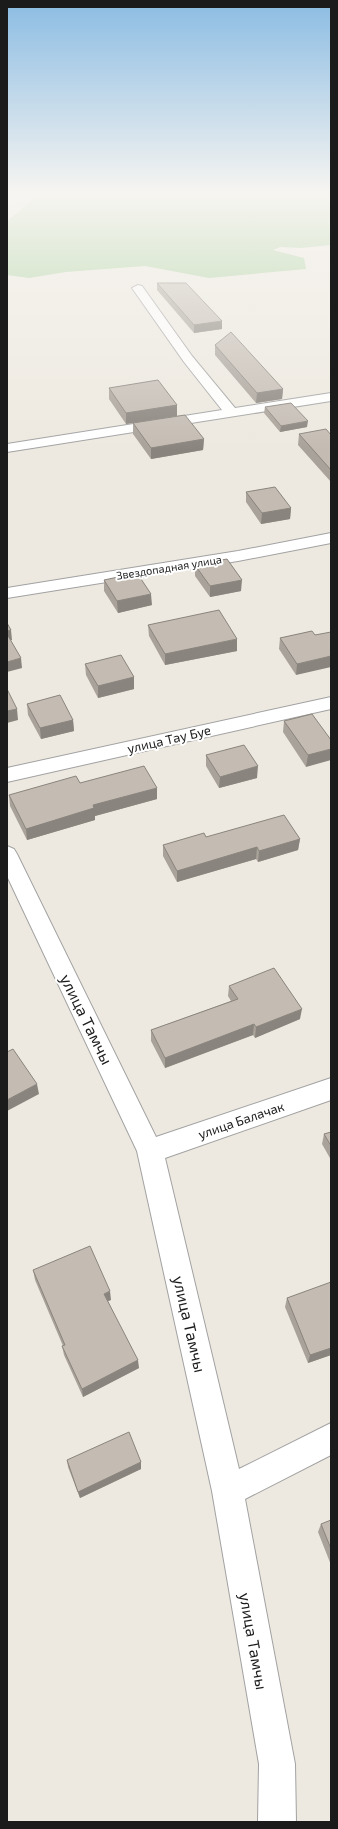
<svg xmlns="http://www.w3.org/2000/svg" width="338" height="1829" font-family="'Exo 2',sans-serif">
<rect width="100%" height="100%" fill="#ede9e0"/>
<path fill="#a0cd94" d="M39 194H331V245L301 248 280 247 273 250 304 258 306 269 209 278 145 266 66 272 29 278 7 275V221Z"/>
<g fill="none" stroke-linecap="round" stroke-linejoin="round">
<g stroke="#a2a2a2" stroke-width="2">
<path id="minor" d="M138 285 142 286 192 356 235 408 331 393V401L7 452V444L222 410 184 362 132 288Z
M331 533V543L238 561 7 598V588L238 551Z
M331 697V709L7 782V768Z
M7 846 14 849 17 854 156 1137 331 1078V1100L165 1158 239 1469 331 1423V1455L245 1499 295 1764 296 1822H258L259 1764 212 1491 137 1151 7 876Z"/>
</g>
<use href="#minor" fill="#fff" fill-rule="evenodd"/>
</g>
<path fill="#a9a29a" d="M157 283 222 329 194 333 157 290Z
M215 345 283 389 282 399 256 403 215 355Z
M109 388 177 405V416L126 424 109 399Z
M265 407 307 427 280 432 264 413Z
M133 423 204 439 203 450 151 459 133 434Z
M299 434 331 435V482L298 445Z
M246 492 291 508 290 519 261 524 246 502Z
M195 565 241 591 210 597 195 576Z
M104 580 152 605 118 613 104 591Z
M148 625 237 651 165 665 149 636Z
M312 631 296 675 279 649 280 638Z
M85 664 134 677V689L98 698 86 675Z
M27 704 73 720 74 731 41 739 28 715Z
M284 721 331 740 306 767 283 732Z
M206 755 257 778 219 788 206 766Z
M80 783 157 788V799L95 816V820L27 840 10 806 9 795Z
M206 837 300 839 298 850 258 862 256 859 177 882 163 856V845Z
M229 986 300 1019 255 1038 253 1035 165 1068 151 1041V1030L231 1001 228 996Z
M331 1132V1160L322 1144 324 1134Z
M33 1270 111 1300 108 1301 139 1368 83 1397 64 1355 62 1346H63L35 1280Z
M331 1283V1355L308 1363 285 1307 287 1298Z
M67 1460 141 1462V1469L80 1498 68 1467Z
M331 1520V1565L318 1532 321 1524Z"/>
<path fill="#89847d" d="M222 321V329L194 333V325Z
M283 389 282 399 256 403 257 393Z
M177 405V416L126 424V413Z
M308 421 307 427 280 432 281 426Z
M204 439 203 450 151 459V448Z
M291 508 290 519 261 524 262 513Z
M242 580 241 591 210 597V586Z
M151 594 152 605 118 613 117 601Z
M11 630 12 640 7 641V631Z
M237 639V651L165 665V654Z
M331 656V667L296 675 297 664Z
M21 658 22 668 7 672V662Z
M134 677V689L98 698V686Z
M17 709 18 720 7 723V711Z
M73 720 74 731 41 739 40 728Z
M331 749V760L306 767 308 755Z
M258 766 257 778 219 788 220 777Z
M157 788V799L95 816V820L27 840 26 829 93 805Z
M300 839 298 850 258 862 259 851Z
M257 847 256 859 177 882V871Z
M302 1009 300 1019 255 1038 256 1027Z
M254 1024 253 1035 165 1068V1058Z
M37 1084 39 1094 7 1111V1100Z
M110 1291 111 1300 105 1302 104 1294Z
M331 1348V1355L308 1363 310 1355Z
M138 1360 139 1368 83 1397 82 1389Z
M141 1462V1469L80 1498 78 1492Z"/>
<path fill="#c4bcb3" stroke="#89847d" d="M157 283H186L222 321 194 325Z
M231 332 283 389 257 393 215 345Z
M158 380 177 405 126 413 109 388Z
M291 403 308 421 281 426 265 407Z
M185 415 204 439 151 448 133 423Z
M326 429 331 435V470L299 434Z
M275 487 291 508 262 513 246 492Z
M227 559 242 580 210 586 195 565Z
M137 573 151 594 117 601 104 580Z
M219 610 237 639 165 654 148 625Z
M7 623 11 630 7 631Z
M312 631 315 635 331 632V656L297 664 280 638Z
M7 634 21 658 7 662Z
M121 655 134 677 98 686 85 664Z
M7 689 17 709 7 711Z
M60 695 73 720 40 728 27 704Z
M312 714 331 740V749L308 755 284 721Z
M244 745 258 766 220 777 206 755Z
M144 766 157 788 93 805 94 808 26 829 9 795 76 776 80 783Z
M284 815 300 839 259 851 257 847 177 871 163 845 204 833 206 837Z
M274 968 302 1009 256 1027 254 1024 165 1058 151 1030 238 999 229 986Z
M13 1049 37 1084 7 1100V1052Z
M331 1132V1146L324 1134Z
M90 1246 110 1291 104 1294 138 1360 82 1389 62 1346 65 1345 33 1270Z
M331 1282V1348L310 1355 287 1298Z
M129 1432 141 1462 78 1492 67 1460Z
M331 1520V1549L321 1524Z"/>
<linearGradient id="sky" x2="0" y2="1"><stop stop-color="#8bbce3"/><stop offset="0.43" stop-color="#f7f5f1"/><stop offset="1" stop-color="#f7f5f1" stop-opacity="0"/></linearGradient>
<rect width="338" height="450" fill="url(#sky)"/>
<g text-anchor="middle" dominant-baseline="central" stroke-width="4" stroke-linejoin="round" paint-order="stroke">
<g font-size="11" fill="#1b1b1b" stroke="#fff">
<text transform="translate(169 567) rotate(-9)">Звездопадная улица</text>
</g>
<g font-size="13" fill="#1b1b1b" stroke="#fff">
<text transform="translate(169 739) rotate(-13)">улица Тау Буе</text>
<text transform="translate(241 1120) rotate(-19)">улица Балачак</text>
</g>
<g font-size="16" fill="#1b1b1b" stroke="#fff">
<text transform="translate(87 1019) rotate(64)">улица Тамчы</text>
<text transform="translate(190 1324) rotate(77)">улица Тамчы</text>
<text transform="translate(254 1641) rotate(80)">улица Тамчы</text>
</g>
</g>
<rect width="338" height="1829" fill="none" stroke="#1b1b1b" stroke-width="16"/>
</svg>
